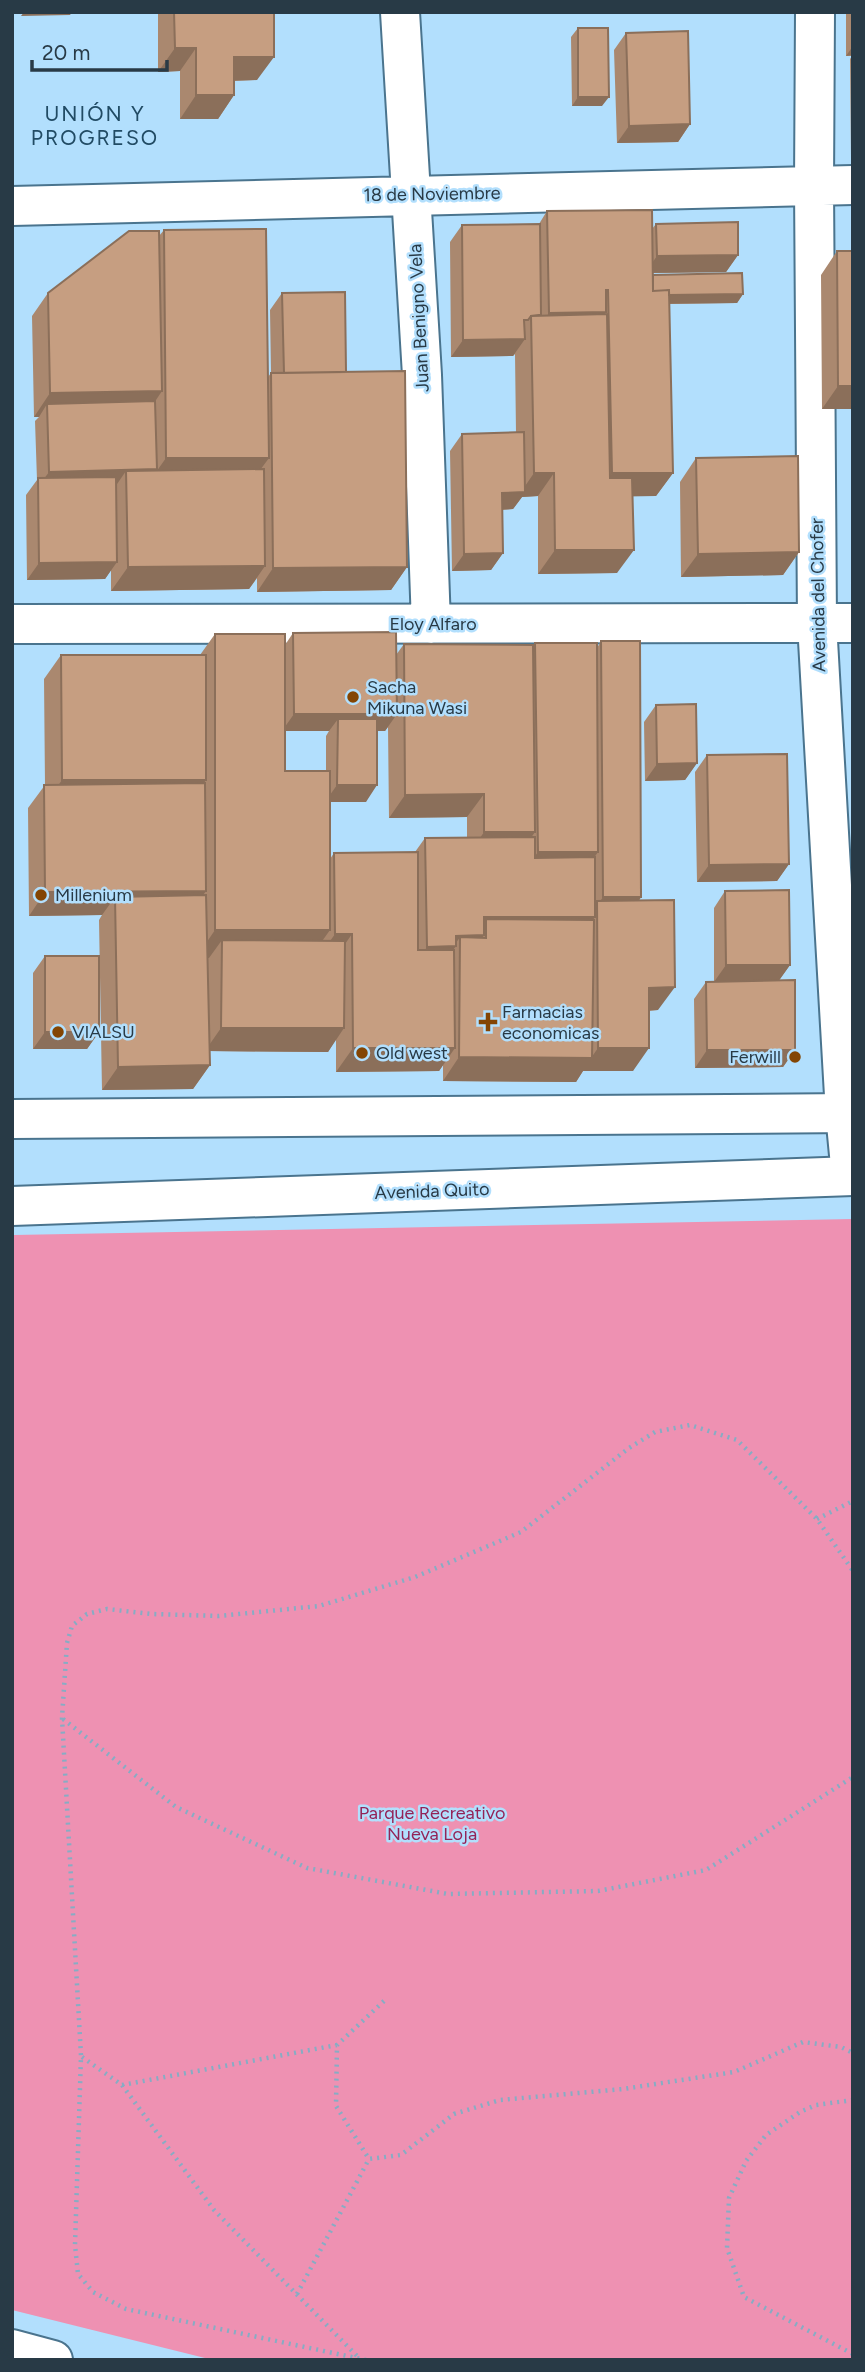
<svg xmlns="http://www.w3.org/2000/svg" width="865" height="2372" font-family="Figtree,sans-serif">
<rect width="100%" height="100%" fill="#b2dffd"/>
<path fill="#ee91b2" d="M853 1219V2360H213L12 2310 14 1235Z"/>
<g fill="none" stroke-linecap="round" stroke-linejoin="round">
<g stroke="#4a748e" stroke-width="42">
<path id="minor" d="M400 12 422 375 431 624
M815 12 814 185 817 623 845 1113 851 1176
M12 206 853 185
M12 624 853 623"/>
</g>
<g stroke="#4a748e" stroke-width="42">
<path id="major" d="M12 2349 53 2360"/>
</g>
<g stroke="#4a748e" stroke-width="42">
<path id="highway" d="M12 1119 853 1113
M12 1206 853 1176"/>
</g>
<path stroke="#87acc4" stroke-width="4.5" stroke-dasharray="2 5" stroke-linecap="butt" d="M817 1519 853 1501
M63 1719 176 1807 307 1868 448 1894 598 1891 706 1870 853 1777
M384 2001 337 2045 336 2106 369 2159 401 2155 454 2114 500 2100 623 2089 734 2072 803 2042 841 2047 853 2053
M82 2057 122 2085 214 2210 359 2358
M122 2085 337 2045
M853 2100 816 2105 800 2112 766 2135 746 2161 729 2198 727 2248 744 2297 853 2354
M297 2294 369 2159
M366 2360 126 2309 93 2292 78 2274 75 2245 81 2056 62 1718 67 1643 72 1626 87 1614 107 1609 152 1614 219 1616 319 1606 415 1577 521 1532 629 1448 655 1432 690 1425 737 1440 817 1519 853 1571"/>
<use href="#minor" stroke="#fff" stroke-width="38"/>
<use href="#major" stroke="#fff" stroke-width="38"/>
<use href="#highway" stroke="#fff" stroke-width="38"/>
</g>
<path fill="#aa886f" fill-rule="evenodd" d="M158 12H274L257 80 234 81V95L218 119H180V71L158 72Z
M846 12H853V159H851L850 59 852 56H846Z
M578 28 602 106H572L571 37Z
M626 33 690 124 678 142 617 143 614 50Z
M547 211 652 229 656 224 738 255 726 272 653 273V275L743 294 737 303 669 304 673 473 656 496H633L617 573 538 574V496L522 497 513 509 502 510 503 553 491 570 452 571 450 451 462 434 516 433 515 354 513 356 451 357 450 242 462 225 539 224Z
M164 230 268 377 271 373 270 310 282 293 346 372 407 567 391 590 257 592V578L249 589 111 591V570L105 579 27 580 26 495 37 480 35 421 39 417H34L32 316 48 293 159 236Z
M837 251 853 409H822L821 275Z
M696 458 799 552 783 575 681 577 680 482Z
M293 633 396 655 404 644 533 646 535 643 597 648 601 641 641 897 639 901 658 1010 649 1011 633 1071H583L576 1082 443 1081V1065L439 1071 336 1072V1039L328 1052 210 1051V1065L193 1089 102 1090 99 920 102 915 29 916 28 808 45 785 44 679 61 655H200L215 634 285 645ZM388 727 389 818 467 817V838H425L415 852 334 853 330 859V802H366L377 731H385ZM285 731H329L326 736V771H285Z
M656 705 697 763 685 780 645 781 644 722Z
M707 755 789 864 777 881 697 882 695 772Z
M725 891 790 965 779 980 795 1050 783 1067 695 1068 694 999 706 982 714 981V908Z
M45 956 99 1032 87 1049H33V973Z"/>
<path fill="#8b6f5a" d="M24 12H72L70 15 21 16Z
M853 46V55L846 56Z
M175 48H196L180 71 158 72Z
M234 57H274L257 80 217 81Z
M196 95H234L218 119H180Z
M578 97H609L602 106H572Z
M690 124 678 142 617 143 629 126Z
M738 255 726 272 645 273 657 256Z
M606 290H608L593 312H606L589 335 532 336 549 313Z
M743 294 737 303 642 304 648 295Z
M525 339 513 356 451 357 463 340Z
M838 386H853V409H822Z
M162 391 146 415 47 404 39 417H34L50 393Z
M166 458H269L252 481 149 482Z
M157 469 145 486 126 471 115 487H38L49 472Z
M534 473H554L538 496 522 497 513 509 490 510 502 493 521 492Z
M612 473H673L656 496 596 497Z
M555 550H634L617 573 538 574Z
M799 552 783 575 681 577 698 554Z
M503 553 491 570 452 571 464 554Z
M117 562 105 579 27 580 39 563Z
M265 566 249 589 111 591 128 567Z
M407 567 391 590 257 592 273 568Z
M294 714H397L385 731H338V719L329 731H282Z
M697 763 685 780 645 781 657 764Z
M62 780H206L190 804H45Z
M337 785H377L366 802H325Z
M484 794 467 817 389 818 405 795Z
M484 832H535L518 856H468Z
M538 852H598L582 875H521Z
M789 864 777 881 697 882 709 865Z
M206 891 190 914 115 897 102 915 29 916 45 892Z
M603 897H641L625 921 597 906Z
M484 917H595L579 940 486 938V919L475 935H484L468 959 460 937 454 946H456L439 970 410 971 427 947 456 936Z
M215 930H330L310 958 222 940 209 958H196Z
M335 934H352L336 957H319Z
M726 965H790L778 982H714Z
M675 987 658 1010 633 1011 649 988Z
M221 1028H344L328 1052 205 1051Z
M45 1032H99L87 1049H33Z
M353 1048H455L439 1071 336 1072Z
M598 1048H649L633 1071H583L576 1082 443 1081 459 1057 591 1058Z
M707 1050H795L783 1067 695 1068Z
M210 1065 193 1089 102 1090 118 1067Z"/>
<path fill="#c69e81" stroke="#8b6f5a" stroke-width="2" d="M174 12H274V57H234V95H196V48H175Z
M578 28H608L609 97H578Z
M688 31 690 124 629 126 626 33Z
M652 210 653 291 669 290 673 473H612L608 290H606V312L549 313 547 211Z
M738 222V255L657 256 656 224Z
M540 224 541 315 531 316 528 320H524L525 339 463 340 462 225Z
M266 229 269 458H166L164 230Z
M129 231H159L162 391 50 393 48 293Z
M837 251H853V386H838Z
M742 273 743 294 669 295V290L653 291V275Z
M345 292 346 372 284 373 282 293Z
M607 314 610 478H632L634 550H555L554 473H534L531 316Z
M405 371 407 567 273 568 271 373Z
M155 401 157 469 49 472 47 404Z
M524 432 525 492 502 493 503 553 464 554 462 434Z
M798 456 799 552 698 554 696 458Z
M264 469 265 566 128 567 126 471Z
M116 477 117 562 39 563 38 478Z
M396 632 397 714H294L293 633Z
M215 634H285V771H330V930H215Z
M601 641H640L641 897H603Z
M535 643H597L598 852H538Z
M404 644 533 645 535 832H484V794L405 795Z
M61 655H206V780H62Z
M696 704 697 763 657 764 656 705Z
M338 719H377V785H337Z
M787 754 789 864 709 865 707 755Z
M205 783 206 891 45 892 44 785Z
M535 837V858L595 857V917H484V935L456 936V946L427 947 425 838Z
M418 852V950H454L455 1048H353L352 934H335L334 853Z
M789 890 790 965H726L725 891Z
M206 895 210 1065 118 1067 115 897Z
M674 900 675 987 649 988V1048H598L597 901Z
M486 919 594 920 592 1058 459 1057 460 937 486 938Z
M222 940 345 941 344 1028H221Z
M45 956H99V1032H45Z
M795 980V1050H707L706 982Z"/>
<g fill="#834504" stroke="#b2dffd" stroke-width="2.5">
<circle cx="353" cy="697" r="7"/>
<circle cx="41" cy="895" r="7"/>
<path d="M484.5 1011.5h7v7h7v7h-7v7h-7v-7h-7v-7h7z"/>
<circle cx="58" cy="1032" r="7"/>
<circle cx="362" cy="1053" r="7"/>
<circle cx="795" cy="1057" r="7"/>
</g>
<g text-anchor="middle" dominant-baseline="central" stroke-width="5" stroke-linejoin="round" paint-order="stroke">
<g font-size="18" fill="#283a46" stroke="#b2dffd">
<text transform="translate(432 194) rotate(-1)">18 de Noviembre</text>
<text transform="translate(419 318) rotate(-93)">Juan Benigno Vela</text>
<text transform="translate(818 595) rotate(-91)">Avenida del Chofer</text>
<text x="433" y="624">Eloy Alfaro</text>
<text transform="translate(432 1191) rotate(-2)">Avenida Quito</text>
</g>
<g font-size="18" fill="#283a46" stroke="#b2dffd" text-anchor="start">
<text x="367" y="687">Sacha<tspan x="367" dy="21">Mikuna Wasi</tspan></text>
<text x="55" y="895">Millenium</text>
<text x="502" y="1012">Farmacias<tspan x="502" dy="21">economicas</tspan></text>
<text x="72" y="1032">VIALSU</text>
<text x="376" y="1053">Old west</text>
<text x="781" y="1057" text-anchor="end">Ferwill</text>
</g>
<g font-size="18" fill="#932357" stroke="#b2dffd">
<text x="432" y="1813">Parque Recreativo<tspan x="432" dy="21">Nueva Loja</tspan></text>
</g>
<g font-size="21" letter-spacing="2" fill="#214b64" stroke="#b2dffd">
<text x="95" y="113">UNIÓN Y<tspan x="95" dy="24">PROGRESO</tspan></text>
</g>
</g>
<rect width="865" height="2372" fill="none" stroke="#283a46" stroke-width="28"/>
<path d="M32 60v10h135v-10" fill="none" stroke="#283a46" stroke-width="3.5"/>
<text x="42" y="60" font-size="21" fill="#283a46" stroke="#b2dffd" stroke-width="5" paint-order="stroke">20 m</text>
</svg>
